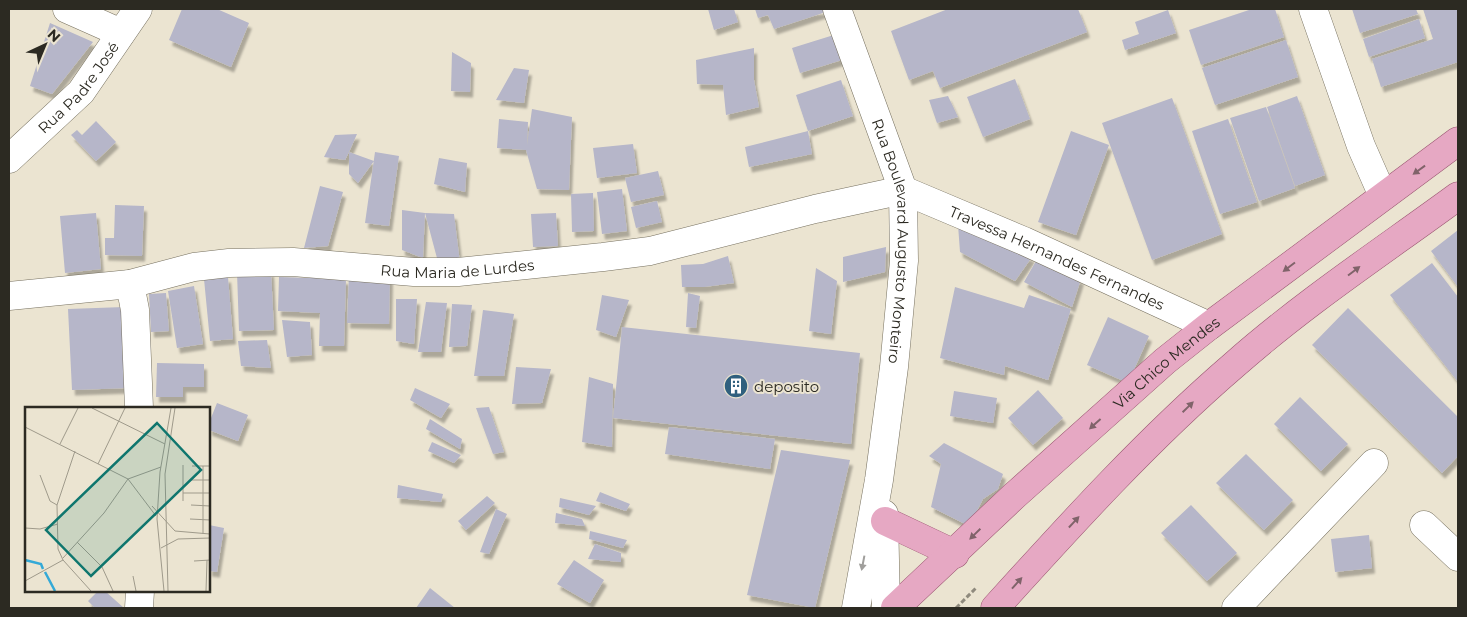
<svg xmlns="http://www.w3.org/2000/svg" width="1467" height="617" font-family="Montserrat,sans-serif">
<defs>
<filter id="shadow"><feDropShadow dx="3" dy="5.5" stdDeviation="1" flood-color="#0004"/></filter>
</defs>
<rect width="100%" height="100%" fill="#ebe4d1"/>
<path fill="#b6b6c9" filter="url(#shadow)" d="M182 9H217L249 23 231 67 169 40Z
M708 9H734L738 22 714 30Z
M755 9H828L829 11 774 29 768 15 758 18Z
M948 9H1078L1087 32 940 88 933 71 909 80 891 31Z
M1252 9H1275L1284 37 1201 65 1189 30Z
M1352 9H1416L1418 14 1360 33Z
M1423 9H1458V62L1381 87 1372 59 1433 39Z
M1168 10 1176 33 1125 50 1122 40 1139 34 1135 22Z
M1419 19 1425 38 1369 57 1363 39Z
M50 23 93 42 52 94 30 86Z
M837 34 845 59 800 73 792 48Z
M1286 40 1298 77 1215 105 1202 68Z
M754 48V80L759 107 726 115 723 85 697 84 696 60Z
M452 52 471 63 470 92 451 91Z
M514 68 529 70 524 103 496 100Z
M1015 79 1030 119 983 137 967 97Z
M841 80 853 116 808 131 812 154 749 167 745 147 808 131 796 95Z
M948 96 958 117 937 123 929 100Z
M1297 96 1325 175 1295 186 1267 107Z
M1172 98 1222 234 1152 260 1102 123Z
M1266 107 1295 188 1259 201 1230 118Z
M532 109 572 117 569 190 537 189 526 150 497 148 499 119 528 122 527 145Z
M1228 119 1257 202 1220 214 1192 131Z
M96 121 116 142 96 161 71 135 77 130 82 135Z
M1071 131 1109 145 1076 235 1038 222Z
M357 134 349 152 374 161 358 183 349 174V152L345 160 324 157 335 135Z
M633 144 637 173 597 178 593 148Z
M375 152 399 156 389 226 365 223Z
M439 158 467 163 465 192 434 184Z
M658 171 664 195 631 202 625 178Z
M320 186 343 192 328 246 304 248Z
M622 189 627 231 602 234 597 192Z
M593 193 594 231 572 232 571 194Z
M657 201 662 222 636 228 631 207Z
M115 205 144 206 142 256 105 255V238H114Z
M402 210 425 213 423 258 402 250Z
M96 213 101 269 65 273 60 216Z
M425 213 454 214 460 263 437 258Z
M556 213 558 246 533 247 531 214Z
M958 225 1032 257 1015 281 960 252Z
M1458 230V287L1431 251Z
M886 247 885 272 843 282V257Z
M728 256 734 283 704 287H682L681 265 703 264Z
M1036 261 1081 279 1072 307 1024 282Z
M1432 263 1458 297V382L1390 295Z
M816 268 837 281 831 334 809 331Z
M271 271 274 330 239 331 237 272Z
M349 273 390 275 389 324 347 323Z
M228 277 233 339 210 341 204 279Z
M279 277 346 279 344 346H319L320 313 278 311Z
M194 286 203 344 177 348 168 291Z
M955 287 1024 308 1029 295 1071 309 1048 380 1005 366 1004 375 940 358Z
M166 293 169 331 151 332 149 294Z
M688 293 700 296 696 328 686 327Z
M602 295 629 300 616 337 596 330Z
M396 299H417L414 344 396 341Z
M426 302 447 303 441 352H418Z
M452 304 472 305 467 346 449 347Z
M124 307 129 388 72 390 68 309Z
M1348 308 1458 417V456L1442 473 1312 345Z
M483 310 514 314 504 376H474Z
M1108 317 1149 336 1128 383 1087 365Z
M282 320 310 322 312 355 287 357Z
M622 327 860 353 851 444 613 418Z
M267 340 271 368 241 366 238 341Z
M157 363 204 364V387H183V397H156Z
M516 367 551 369 542 403 512 404Z
M589 377 613 384 612 447 582 442Z
M415 388 450 404 441 418 410 400Z
M1038 390 1063 418 1033 445 1008 418Z
M954 391 997 398 993 423 950 416Z
M1300 397 1348 444 1321 471 1274 424Z
M217 403 248 415 238 441 209 430V423Z
M489 407 504 452 493 454 476 408Z
M430 419 462 439 460 449 426 429Z
M669 427 775 439 770 469 665 454Z
M432 442 461 455 454 463 428 451Z
M944 443 1003 474 998 489 983 499 969 526 931 507 941 464 929 456Z
M781 450 850 460 815 608 747 595Z
M1246 454 1293 500 1264 530 1216 483Z
M398 485 443 494 441 502 397 498Z
M600 492 630 504 626 511 596 501Z
M487 496 495 503 466 530 458 521Z
M560 498 596 506 589 515 559 507Z
M1191 505 1237 553 1207 581 1161 533Z
M496 509 507 514 489 554 480 552Z
M556 513 582 519 585 526 555 523Z
M209 525 224 528 217 572 209 571Z
M590 531 627 540 623 548 589 539Z
M1369 535 1372 568 1335 572 1331 539Z
M595 544 621 553V562L588 559Z
M574 560 604 580 590 603 557 584Z
M430 588 455 608H416Z
M98 591H105L124 608H95L88 601Z"/>
<g fill="none" stroke-linecap="round" stroke-linejoin="round">
<g stroke="#76705f" stroke-width="29">
<g id="minor">
<path d="M67 9 121 33"/>
<path id="s1" d="M837 9 903 190 904 261 894 367 879 480 856 608"/>
<path d="M1313 9 1361 146 1383 196"/>
<path id="s2" d="M9 159 81 92 138 9"/>
<path d="M130 284 135 310 139 408"/>
<path id="s3" d="M9 296 130 284 194 267 229 263 293 262 414 272H458L603 257 650 251 815 209 903 190 1024 241 1209 326"/>
<path d="M884 514 886 608"/>
<path d="M1424 525 1458 557"/>
<path d="M139 608 140 591"/>
<path d="M1236 608 1374 463"/>
</g>
</g>
<g stroke="#9a5671" stroke-width="29">
<g id="major">
<path d="M885 521 955 554"/>
<path id="s4" d="M895 608 1014 496 1165 361 1209 326 1458 141"/>
<path d="M995 608C1071 524 1148 439 1234 365 1304 303 1383 251 1458 196"/>
</g>
</g>
<path stroke="#8f8a7d" stroke-width="3" stroke-dasharray="5 2.5" stroke-linecap="butt" d="M956 608 977 587"/>
<use href="#minor" stroke="#fff" stroke-width="28"/>
<use href="#major" stroke="#e6a8c3" stroke-width="28"/>
</g>
<defs><path id="oneway-solid" d="M-6-.8H1V-3.2L6.5 0L1 3.2V.8H-6Z" transform="scale(1.25)"/></defs>
<g fill="#80636a">
<use href="#oneway-solid" transform="translate(1419 170) rotate(144)"/>
<use href="#oneway-solid" transform="translate(1289 267) rotate(143)"/>
<use href="#oneway-solid" transform="translate(1354 271) rotate(-37)"/>
<use href="#oneway-solid" transform="translate(1188 407) rotate(-44)"/>
<use href="#oneway-solid" transform="translate(1095 424) rotate(138)"/>
<use href="#oneway-solid" transform="translate(1074 522) rotate(-47)"/>
<use href="#oneway-solid" transform="translate(975 534) rotate(136)"/>
<use href="#oneway-solid" transform="translate(1017 583) rotate(-48)"/>
</g>
<use fill="#a09f9c" href="#oneway-solid" transform="translate(863 563) rotate(101)"/>
<defs>
<g id="building-disc" transform="scale(1.25)"><circle r="9.5" fill="#30607e" stroke="#ebe4d1"/><path d="M-4-6H4V6H1V3H-1V6H-4ZM-2.5-4.3h1.7v1.8h-1.7ZM.8-4.3h1.7v1.8H.8ZM-2.5-1h1.7V.8h-1.7ZM.8-1h1.7V.8H.8Z" fill="#fff"/></g>
</defs>
<g fill-rule="evenodd">
<use href="#building-disc" x="736" y="386"/>
</g>
<g text-anchor="middle" dominant-baseline="central" stroke-width="4" stroke-linejoin="round" paint-order="stroke">
<g font-size="15" fill="#2c2a22" stroke="#ebe4d1">
<text stroke="none"><textPath href="#s2" startOffset="100">Rua Padre José</textPath></text>
<text stroke="none"><textPath href="#s1" startOffset="242">Rua Boulevard Augusto Monteiro</textPath></text>
<text stroke="none"><textPath href="#s3" startOffset="1074">Travessa Hernandes Fernandes</textPath></text>
<text stroke="none"><textPath href="#s3" startOffset="452">Rua Maria de Lurdes</textPath></text>
<text stroke="none"><textPath href="#s4" startOffset="366">Via Chico Mendes</textPath></text>
</g>
<g font-size="15" fill="#2c2a22" stroke="#ebe4d1" text-anchor="start">
<text x="754" y="386">deposito</text>
</g>
</g>
<g transform="translate(25 407)">
<rect width="185" height="185" fill="#ebe4d1"/>
<path fill="none" stroke="#33a9d7" stroke-width="2.5" d="M0 153 16 157 18 162M20 165 30 184"/>
<path fill="none" stroke="#9f9a8b" stroke-width="1" d="M67 1 140 37M0 20 103 72 131 109M35 37 53 1M50 44 32 98 33 142 38 153 66 184M73 57 100 1M167 59H185M15 68 25 94 32 98M166 73H185M158 86H185M158 94V58M166 98 185 99M127 99 150 124 185 127M165 112 185 113M0 121 15 122 33 117M178 127V59M52 135 77 160 88 184M136 141 153 132 185 131M38 151 79 106 103 72 136 60M169 154 185 153M108 169 111 184M0 174 38 153M139 184 132 112 135 65 146 1M143 184 140 67 150 1M181 184 182 153"/>
<path fill="#0f766e" fill-opacity="0.15" stroke="#0f766e" stroke-width="2.5" d="M132 16 176 63 66 169 21 123Z"/>
<rect width="185" height="185" fill="none" stroke="#2c2a22" stroke-width="2.5"/>
</g>
<rect width="1467" height="617" fill="none" stroke="#2c2a22" stroke-width="20"/>
<g transform="translate(45 45) rotate(44)" stroke="#ebe4d1" stroke-width="4" paint-order="stroke">
<path d="M0-4L9 19L0 12L-9 19Z" fill="#2c2a22"/>
<text y="-8" font-size="14" font-weight="bold" text-anchor="middle" fill="#2c2a22">N</text>
</g>
</svg>
